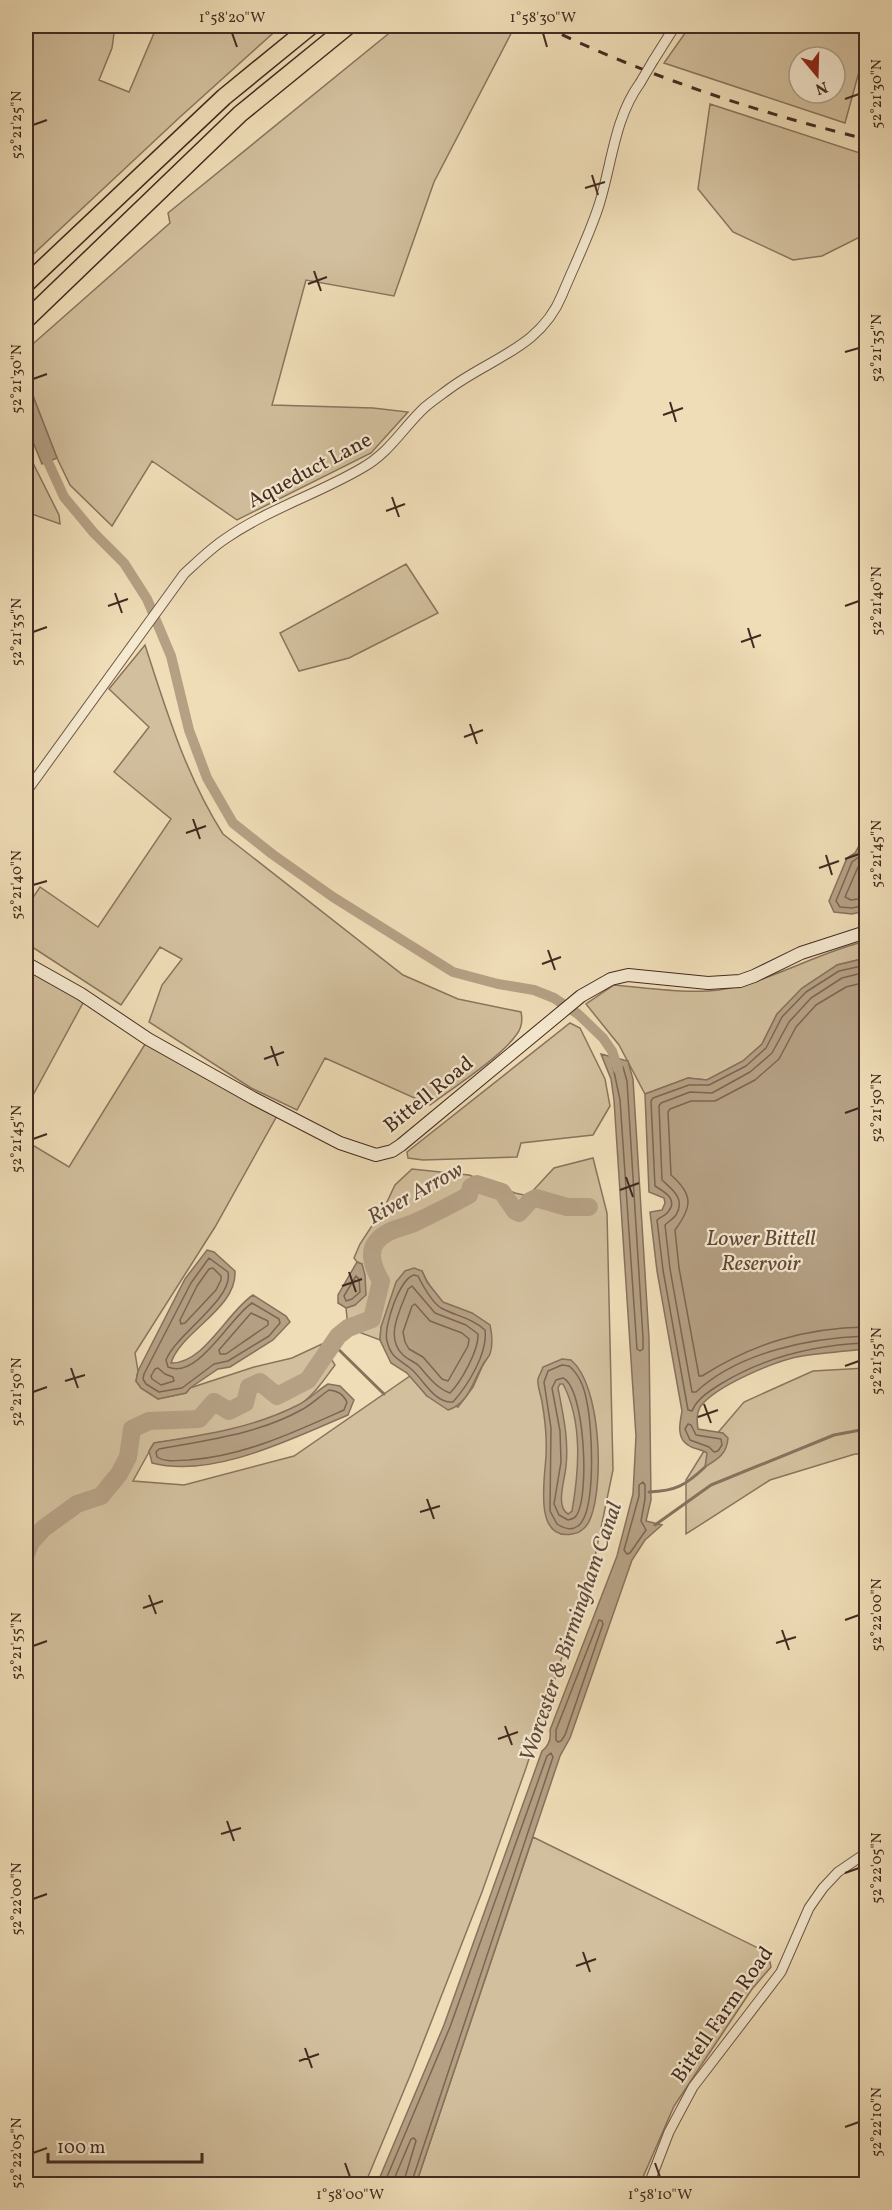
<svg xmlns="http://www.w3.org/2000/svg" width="892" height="2210" font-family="Vollkorn,serif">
<rect width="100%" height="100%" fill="#efddb7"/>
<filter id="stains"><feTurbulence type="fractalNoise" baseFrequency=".00333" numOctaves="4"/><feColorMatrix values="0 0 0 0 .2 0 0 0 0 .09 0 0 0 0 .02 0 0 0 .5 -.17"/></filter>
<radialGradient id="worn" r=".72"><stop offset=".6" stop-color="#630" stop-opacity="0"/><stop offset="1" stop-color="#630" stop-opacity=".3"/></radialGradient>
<path fill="#d2bf9d" stroke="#8a745e" stroke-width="1.5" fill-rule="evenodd" d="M26 26H115L112 48 99 80 129 92 157 26H281L180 117 26 261Z
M398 26H515L434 182 394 296 306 280 272 405 373 408 408 412 371 453 237 520 152 461 112 526 70 485 57 458 26 378V350L170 223 168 213Z
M690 26H866V69L860 68 845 123 664 63ZM799 57H835V93H799Z
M710 104 866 155V223L862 236 822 256 793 260 733 232 698 189Z
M26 449 59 515 60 524 26 512Z
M406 564 438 613 349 658 299 671 280 633Z
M145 645C166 710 186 776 223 834L403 975 458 999 521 1012C523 1021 522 1027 517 1034 501 1057 454 1087 430 1105L325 1058 297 1110 251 1088 149 1022 162 985 182 959 160 947 121 1005 26 943V908L40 887 98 927 171 819 114 772 149 727 109 689Z
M866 941V958L837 965 777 1014 762 1044 743 1061 707 1080 688 1078 645 1094 619 1045 586 1004 614 985C646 988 688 994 719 990 771 982 816 953 866 941Z
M26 968 84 1001 26 1108Z
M570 1023 580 1028 605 1079 610 1106 593 1135 521 1143 517 1157 423 1160 408 1158 407 1152Z
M147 1041 278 1114 215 1227 135 1353 138 1371 136 1381 141 1388 158 1399 186 1393 190 1388 254 1367 292 1358 322 1344 335 1365C325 1378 316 1393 302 1403 267 1427 196 1437 154 1443L133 1481 184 1485 294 1456 410 1376 427 1396 458 1407 473 1387 482 1367 490 1353C467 1328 436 1303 422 1271L381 1327 380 1340 348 1328 346 1308 355 1305 362 1264 357 1262 354 1258 360 1244 385 1206 395 1185 412 1169 469 1175 515 1193 528 1196 554 1168 593 1158 607 1213 613 1470 596 1552 526 1768 482 1892 412 2071 365 2184H26V1141L69 1167Z
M866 1368V1454H855L770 1480 686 1534V1480L709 1443 744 1402 813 1371Z
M533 1837 768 1953 771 1967 752 1989 674 2106 640 2184H416Z"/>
<path fill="#b5a084" stroke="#87715c" stroke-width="1.5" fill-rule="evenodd" d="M26 378 57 458 42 464 26 425Z
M866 833V911L852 914 834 912 829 901 847 858 855 853Z
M866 958V1349C845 1351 823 1353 802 1356 777 1360 715 1386 700 1407 696 1415 697 1422 698 1429L723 1433 728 1438C727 1454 718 1459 705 1467L707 1453C701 1449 693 1449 688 1445 676 1438 680 1422 682 1411L657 1271 650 1212 662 1210 665 1203 664 1198 649 1192 645 1094 688 1078 707 1080 743 1061 762 1044 777 1014 802 988 837 965Z
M601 1054 628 1061 633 1079 649 1338 651 1500 646 1521 662 1525 645 1540 632 1560 570 1738 560 1756 416 2184H377L444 2025 542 1751C549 1746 551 1738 550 1730L617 1556 633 1494 636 1436 614 1100 611 1079Z
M207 1250 214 1252 235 1271C237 1309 182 1330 171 1363 204 1364 227 1312 253 1295L286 1316 290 1322 273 1340 230 1367 218 1369 190 1388 186 1393 158 1399 141 1388 136 1381 138 1371 185 1279Z
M357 1262 362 1264 365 1275 366 1295 355 1305 346 1308 338 1303V1295Z
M414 1268 422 1271 427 1282 443 1302 472 1313 490 1325C492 1334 493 1345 490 1354 488 1358 484 1362 482 1366 473 1382 468 1404 448 1410L427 1396 407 1373 391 1363 380 1340 381 1327 396 1282 405 1271Z
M562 1359 571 1360C601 1385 604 1482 591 1517 588 1526 581 1533 572 1534 533 1541 545 1477 546 1456 547 1438 545 1419 542 1402 541 1395 537 1386 538 1379 539 1375 542 1371 543 1367ZM560 1384H563C583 1422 579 1471 572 1511L568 1514C555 1506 565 1480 566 1466 569 1440 563 1414 558 1388Z
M328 1384 340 1386 354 1400 348 1415C293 1438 213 1479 152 1463L149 1451 154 1443C204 1435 253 1428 298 1405 309 1400 318 1390 328 1384Z"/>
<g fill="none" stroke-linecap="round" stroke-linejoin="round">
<path stroke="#7c6552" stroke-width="1.5" d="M866 845 860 856 852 862 836 901 840 907 852 908 866 905
M866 859 858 867 845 897 851 900 866 898
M866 965 839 971 806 992 782 1017 766 1048 746 1066 709 1085H689L653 1098 651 1101 655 1186C663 1191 679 1199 668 1212 665 1216 660 1217 657 1220L663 1270 688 1410 692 1411C697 1399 708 1392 719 1385 764 1357 814 1345 866 1343
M866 972 842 978 811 998 789 1022 772 1053 750 1072 712 1093 690 1092 661 1103 659 1106 662 1180C672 1189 686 1199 676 1215 673 1219 668 1222 665 1225L670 1269 692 1392H696C739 1352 810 1338 866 1336
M866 982 846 987 816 1005 796 1027 779 1059 755 1080 715 1101H691L670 1109 668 1112 671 1175C694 1195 692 1207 675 1230L679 1268 699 1376H702C754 1343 805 1328 866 1327
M615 1064 623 1067 627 1081 643 1338V1349L640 1351 637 1349 620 1100 613 1067Z
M209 1258 228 1272C234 1299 176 1334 166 1360L168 1367C198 1380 230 1317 252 1303L279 1319 280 1323 269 1336 228 1361 214 1364 182 1388 159 1392 146 1384 143 1379 144 1374 191 1283Z
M209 1269 213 1268 221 1276V1280L216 1290 185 1323 181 1324 180 1320 197 1286Z
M414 1275 418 1276C423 1286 432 1302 441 1308 456 1316 472 1318 485 1330 488 1353 468 1385 453 1402 434 1404 423 1378 410 1368 399 1359 391 1358 387 1341 383 1327 400 1278 414 1275Z
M356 1276 359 1279 360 1292 352 1299 346 1301 344 1296Z
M412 1286 435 1313 466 1325 478 1334C479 1350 461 1382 450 1393 436 1388 428 1376 419 1366 414 1361 408 1360 403 1355 384 1337 401 1309 408 1289Z
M415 1304 430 1321 462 1333 469 1339 468 1346 448 1381 442 1379 423 1357 409 1349 405 1342 403 1332 412 1306Z
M251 1313 268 1321V1325L226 1354H220L219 1350Z
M562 1365 569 1366C580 1375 585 1390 587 1403 592 1425 597 1512 578 1526 571 1531 563 1528 557 1524L550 1511 551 1428 544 1382 548 1371Z
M158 1368 165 1374 173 1377 174 1381 161 1385 152 1379 151 1376 155 1369Z
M563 1378C585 1388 590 1498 576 1516 574 1519 572 1519 568 1520L559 1515 554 1504 561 1462 560 1431 552 1388 556 1380Z
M329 1390C338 1391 343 1394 347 1402L344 1410C295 1432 244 1456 189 1460 178 1460 166 1463 157 1457L156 1452 159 1449C207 1440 259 1434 303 1409 312 1404 320 1396 329 1390Z
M688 1424 691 1425 696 1435 721 1439 722 1445 718 1451 714 1452 709 1447 690 1440 685 1429Z
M643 1482 645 1485V1499L641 1521 646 1530 630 1553 627 1554 624 1550 639 1496V1485Z
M599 1620 602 1621 603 1624 565 1735 561 1741 558 1742 556 1740V1730Z
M384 2184 450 2027 547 1756 551 1753 553 1757 411 2184
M392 2184 411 2139 414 2138 416 2141 403 2184"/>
<path stroke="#87715c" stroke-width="3" d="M333 1344 384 1394
M649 1492C676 1491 686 1485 705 1467
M655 1525 711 1485 834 1435 866 1429"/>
<path stroke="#b5a084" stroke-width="10" d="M43 451 64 497 94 533 124 563 147 599 171 656 189 730 207 778 233 823 272 854 333 897 453 972 498 984 534 990 554 998 578 1014 603 1038 612 1051 618 1069"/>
<path stroke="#b5a084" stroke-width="18" d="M26 1554 31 1542 44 1528 77 1504 101 1496 119 1474 128 1457 132 1429 149 1421 199 1419 214 1402 229 1411 245 1403 249 1387 260 1382 277 1396 308 1380 338 1336 348 1328 372 1319 381 1281C374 1270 367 1252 377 1241 386 1230 401 1228 414 1223 433 1214 451 1205 469 1195L471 1187 477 1184 502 1192 515 1211 519 1213 530 1201 536 1198 567 1207H589"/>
<g stroke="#6e5746" stroke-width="11">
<path id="street" d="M653 61 675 26
M26 792 184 574C197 562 210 549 225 539 268 509 318 494 362 468 390 452 402 429 424 408 432 401 441 395 449 389 491 358 541 347 562 295 574 266 589 236 599 205 612 164 614 119 640 83
M649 2184 669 2132 693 2087 781 1972 809 1908 823 1888 838 1872 866 1853"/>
</g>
<g stroke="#432a20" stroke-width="14">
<path id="secondary" d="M26 963 81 994 148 1039 253 1098 340 1143 376 1155 392 1151 401 1145 581 996 611 979 628 975 708 983 740 981 754 976 801 953 866 932"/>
</g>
<g stroke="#432a20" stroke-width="19">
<path id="highway" d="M26 284 224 97 311 26
M26 320 240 114 348 26"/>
</g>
<use href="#street" stroke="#f5e9d0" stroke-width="9"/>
<use href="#secondary" stroke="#f5e9d0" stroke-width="12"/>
<use href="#highway" stroke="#efddb7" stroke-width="16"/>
<path stroke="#432a20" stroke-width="3" stroke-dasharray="10 10" stroke-linecap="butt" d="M544 26C643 75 759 113 866 139"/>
<g stroke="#6e5746" stroke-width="11" stroke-linecap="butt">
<path id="street-bridge" d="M640 83 653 61"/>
</g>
<use href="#street-bridge" stroke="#f5e9d0" stroke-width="9"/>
</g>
<path fill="none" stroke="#432a20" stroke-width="2" d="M232 33 237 47M543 33 547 47M845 99 859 94M33 125 47 120M592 175 598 195M585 188 605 182M314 271 321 291M308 284 327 277M845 352 859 348M33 379 47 374M670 402 676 422M663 415 683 408M392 497 399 517M386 511 405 504M115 593 122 613M108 606 128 599M845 606 859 601M748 628 754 648M33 632 47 627M741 642 761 635M470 724 477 744M464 737 483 730M193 819 200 839M186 833 206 826M826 855 832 875M845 859 859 854M819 868 839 861M33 885 47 881M548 950 555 970M542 964 561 957M271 1046 278 1066M264 1059 284 1052M845 1113 859 1108M33 1139 47 1134M626 1177 633 1197M620 1190 639 1183M349 1272 356 1292M342 1286 362 1279M845 1366 859 1361M71 1368 78 1388M65 1381 85 1375M33 1392 47 1387M704 1404 711 1423M698 1417 718 1410M427 1499 434 1519M420 1512 440 1506M149 1595 156 1614M143 1608 163 1601M845 1620 859 1615M782 1630 789 1650M776 1643 796 1637M33 1646 47 1641M505 1726 512 1745M498 1739 518 1732M227 1821 234 1841M221 1834 241 1828M845 1873 859 1868M33 1899 47 1894M583 1952 590 1972M576 1966 596 1959M305 2048 312 2068M299 2061 319 2054M845 2127 859 2122M33 2153 47 2148M345 2163 350 2177M655 2163 660 2177"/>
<g text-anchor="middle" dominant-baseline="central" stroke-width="4.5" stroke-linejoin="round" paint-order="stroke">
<g font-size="21" fill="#432a20" stroke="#f5e9d0">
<text transform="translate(310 471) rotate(-28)">Aqueduct Lane</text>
<text transform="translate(429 1095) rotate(-39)">Bittell Road</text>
<text transform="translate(723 2015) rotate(-55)">Bittell Farm Road</text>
</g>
<g font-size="22" font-style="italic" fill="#604839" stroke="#f5e9d0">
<text transform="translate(416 1194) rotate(-29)">River Arrow</text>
<text x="761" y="1239">Lower Bittell<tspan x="761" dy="25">Reservoir</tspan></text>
<text transform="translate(572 1632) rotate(-71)">Worcester &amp; Birmingham Canal</text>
</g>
</g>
<rect width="892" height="2210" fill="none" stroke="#efddb7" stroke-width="66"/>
<g transform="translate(817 75) rotate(161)"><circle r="28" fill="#f5e9d0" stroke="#ae9d8a" stroke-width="1.5"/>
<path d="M0-4.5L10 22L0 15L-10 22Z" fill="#8f2418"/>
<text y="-9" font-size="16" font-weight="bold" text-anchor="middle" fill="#432a20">N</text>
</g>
<path d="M48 2153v9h154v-9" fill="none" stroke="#432a20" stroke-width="3"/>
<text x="57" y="2153" font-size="18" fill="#432a20" stroke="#f5e9d0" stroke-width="4.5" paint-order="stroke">100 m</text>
<rect x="33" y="33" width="826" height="2144" fill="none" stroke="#432a20" stroke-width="2"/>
<g font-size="15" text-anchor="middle" fill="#432a20">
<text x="232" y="22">1°58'20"W</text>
<text x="543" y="22">1°58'30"W</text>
<text transform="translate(876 94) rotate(-90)" y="5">52°21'30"N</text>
<text transform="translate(16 125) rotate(-90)" y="5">52°21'25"N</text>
<text transform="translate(876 348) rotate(-90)" y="5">52°21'35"N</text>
<text transform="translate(16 379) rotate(-90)" y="5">52°21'30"N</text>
<text transform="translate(876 601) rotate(-90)" y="5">52°21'40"N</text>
<text transform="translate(16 632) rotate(-90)" y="5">52°21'35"N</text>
<text transform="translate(876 854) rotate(-90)" y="5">52°21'45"N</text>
<text transform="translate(16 885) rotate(-90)" y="5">52°21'40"N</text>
<text transform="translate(876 1108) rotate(-90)" y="5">52°21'50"N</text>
<text transform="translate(16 1139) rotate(-90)" y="5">52°21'45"N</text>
<text transform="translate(876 1361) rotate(-90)" y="5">52°21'55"N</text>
<text transform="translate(16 1392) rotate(-90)" y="5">52°21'50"N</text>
<text transform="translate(876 1615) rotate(-90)" y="5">52°22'00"N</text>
<text transform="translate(16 1646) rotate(-90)" y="5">52°21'55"N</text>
<text transform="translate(876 1868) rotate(-90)" y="5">52°22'05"N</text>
<text transform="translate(16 1899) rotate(-90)" y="5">52°22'00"N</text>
<text transform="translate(876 2122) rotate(-90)" y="5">52°22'10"N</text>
<text transform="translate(16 2153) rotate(-90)" y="5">52°22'05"N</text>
<text x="350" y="2199">1°58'00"W</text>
<text x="660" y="2199">1°58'10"W</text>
</g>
<rect width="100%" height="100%" filter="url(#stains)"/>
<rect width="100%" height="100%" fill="url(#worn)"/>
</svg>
